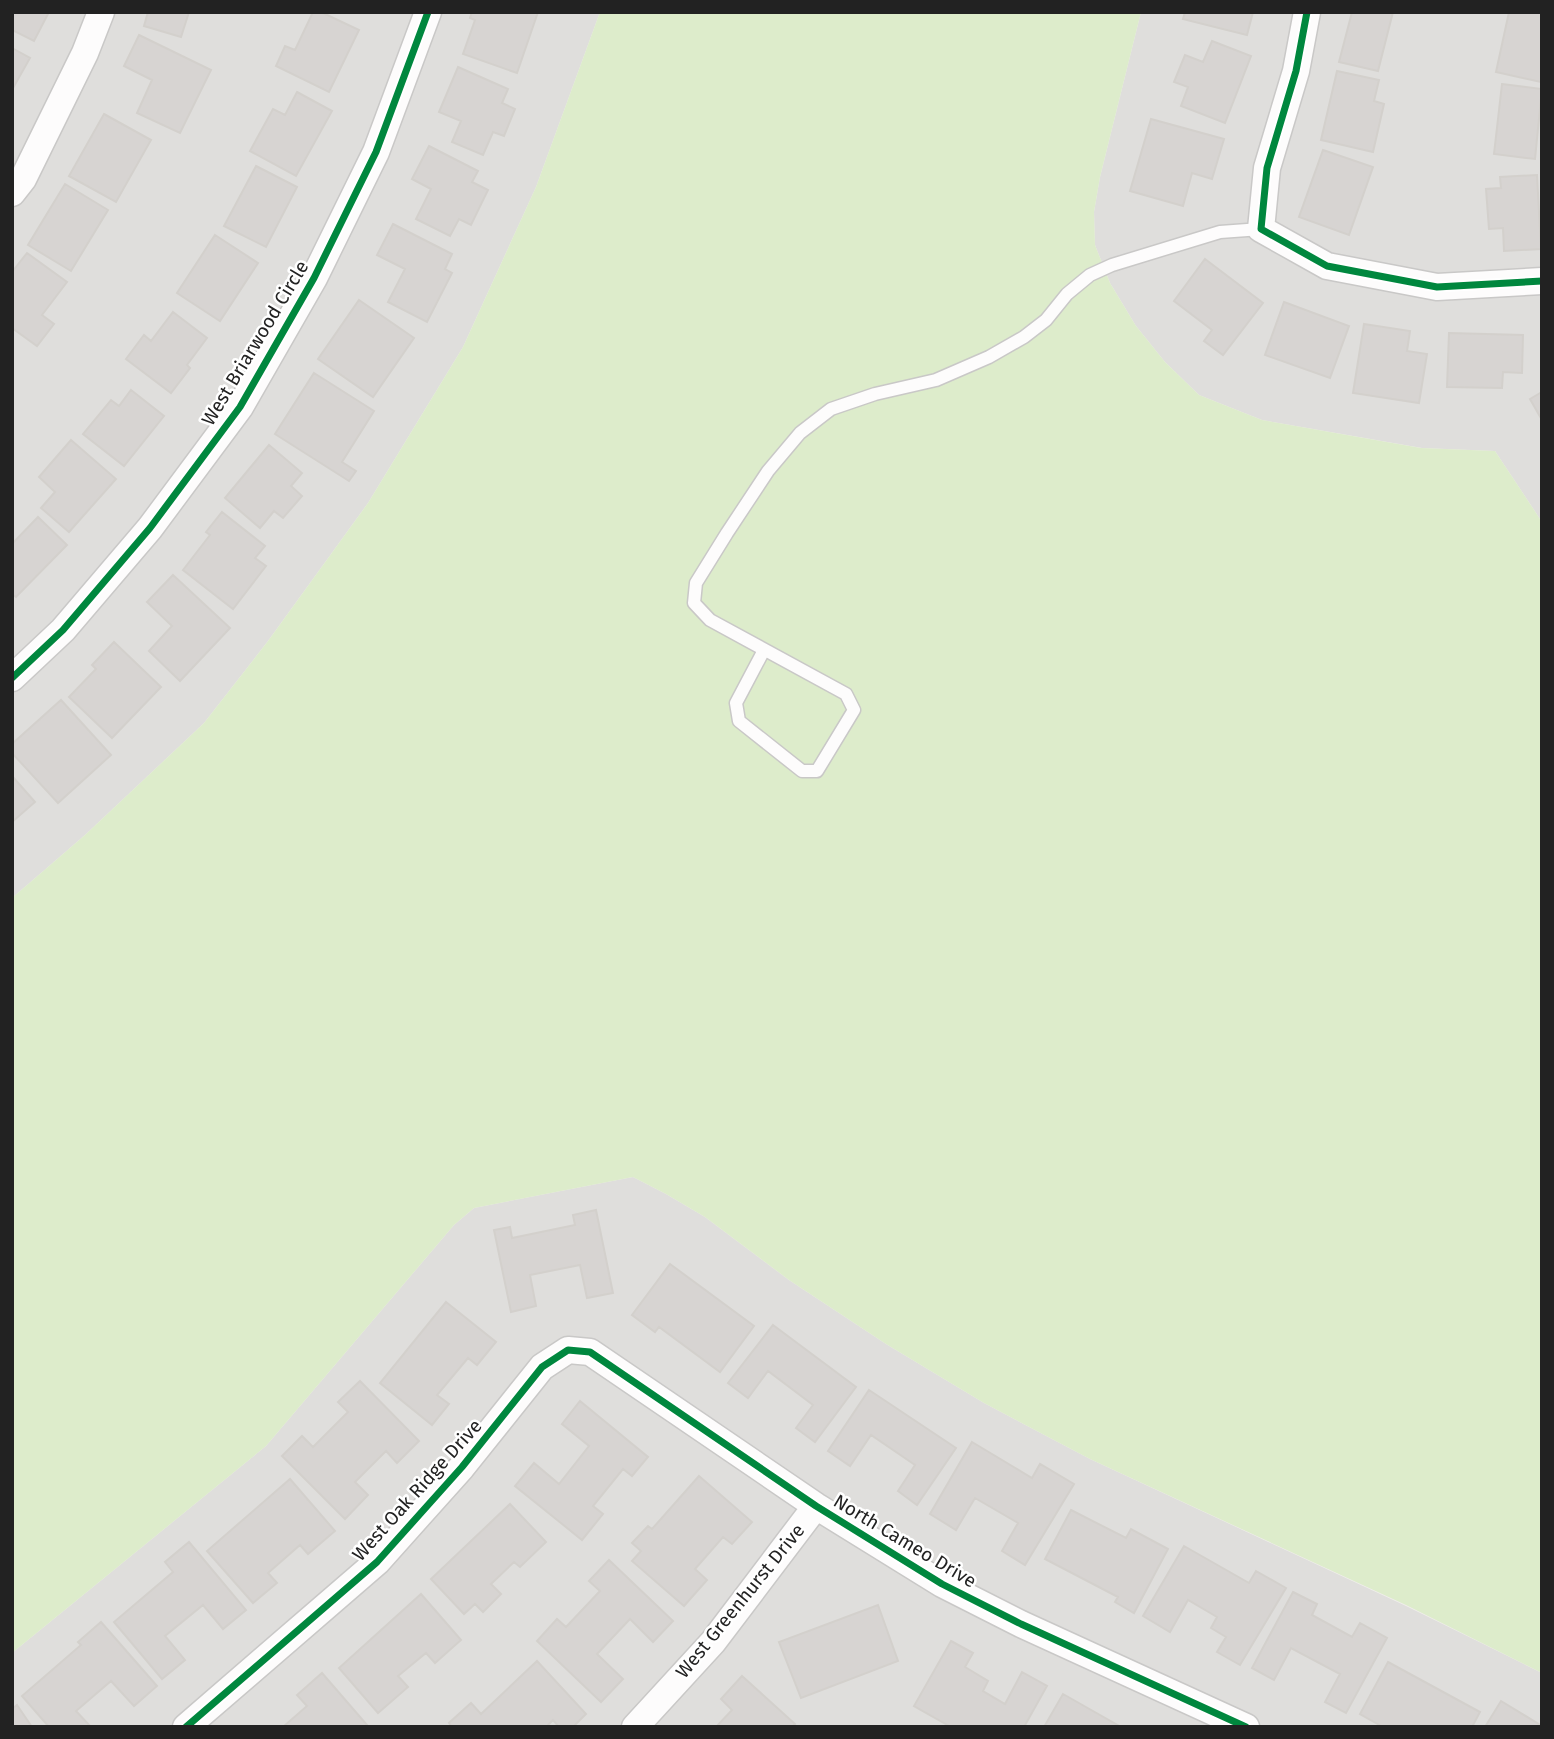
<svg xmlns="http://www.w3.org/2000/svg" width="1554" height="1739" font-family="'Fira Sans',sans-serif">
<rect width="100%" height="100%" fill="#f0eeeb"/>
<path fill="#dfdedc" d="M12 12H600L536 187 463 347 368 503 268 641 204 723 85 835 12 898Z
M1141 12H1542V522L1495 451 1422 448 1262 420 1199 395 1165 362 1136 326 1110 283 1095 245 1094 212 1100 177Z
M633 1177 666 1194 705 1217 789 1280 886 1344 984 1403 1090 1459 1406 1606 1542 1673V1727H12V1653L266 1446 454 1225 474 1208Z"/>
<path fill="#ddeccb" d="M600 12H1141L1100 177 1094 212 1095 245 1110 283 1136 326 1165 362 1199 395 1262 420 1421 448 1495 451 1542 522V1673L1406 1605 1090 1459 984 1403 886 1344 789 1280 705 1217 666 1194 633 1177 474 1208 454 1225 266 1446 12 1653V898L85 835 204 723 268 641 368 503 463 347 536 187Z"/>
<path fill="#d7d4d2" stroke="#d3d0cc" stroke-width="2" d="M12 12H49L34 41 12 30Z
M148 12H189L181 37 144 26Z
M313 12H321L359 30 329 92 276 66 285 46 295 50Z
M472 12H538L517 73 463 54 475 20 470 18Z
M1185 12H1253L1247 35 1183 19Z
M1352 12H1393L1378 71 1339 62Z
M1509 12H1542L1541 82 1496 72Z
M139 35 211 70 180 133 137 113 152 80 124 66Z
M1212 41 1251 56 1225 123 1181 106 1188 87 1174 82 1185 55 1203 62Z
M12 48 30 58 12 90Z
M458 67 508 89 502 103 515 109 504 136 493 132 483 155 452 142 461 121 439 112Z
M1337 71 1379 80 1374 101 1384 104 1373 152 1321 140Z
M1502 84 1542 89 1535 159 1494 154Z
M297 92 332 111 296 176 250 151 273 109 285 115Z
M104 114 151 140 116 202 69 176Z
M1151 119 1224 139 1212 179 1192 173 1183 206 1130 191Z
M429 146 478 171 472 182 488 190 471 225 459 219 450 236 416 219 431 189 412 179Z
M1323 150 1373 167 1349 235 1299 217Z
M256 166 297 187 266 247 224 226Z
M1537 175 1541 249 1504 251 1503 228 1489 229 1486 189 1501 188 1500 177Z
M65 184 108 210 71 271 28 245Z
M393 224 452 254 445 269 452 273 427 322 388 302 405 269 377 255Z
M215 235 258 263 220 321 177 293Z
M27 253 67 282 42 315 54 324 37 346 12 328V272Z
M1205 259 1263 303 1223 355 1204 341 1212 330 1174 301Z
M359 300 414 338 373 397 318 359Z
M1284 302 1349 326 1330 378 1265 355Z
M173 312 207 338 187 365 190 368 171 393 126 359 144 335 151 341Z
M1364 324 1410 331 1407 351 1427 354 1419 403 1353 393Z
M1449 333 1523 335 1522 373 1503 372 1502 388 1447 387Z
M314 373 374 411 342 462 356 471 349 481 275 434Z
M131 390 164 416 124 466 83 434 111 400 119 406Z
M1542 392V420L1530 399Z
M71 440 116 479 69 532 41 508 55 492 39 477Z
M269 445 302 473 291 486 302 496 283 518 274 511 260 528 225 498Z
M222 512 265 546 255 558 266 566 233 609 183 570 210 535 206 532Z
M38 517 67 545 16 597 12 594V544Z
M173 575 230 628 180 681 149 651 172 626 147 602Z
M114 642 161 687 112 738 69 697 96 669 92 665Z
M61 700 111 755 58 803 12 753V744Z
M12 776 35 802 12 822Z
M596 1210 613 1293 587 1298 580 1265 530 1275 536 1306 511 1312 494 1230 510 1227 512 1238 575 1225 573 1215Z
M670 1264 754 1326 720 1372 659 1327 655 1332 632 1315Z
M446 1302 496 1342 477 1365 468 1358 437 1395 449 1404 432 1425 380 1383Z
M773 1325 856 1387 815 1442 796 1428 813 1405 768 1371 748 1398 728 1383Z
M360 1381 419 1441 397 1463 386 1451 355 1482 368 1495 345 1519 282 1456 302 1436 313 1447 348 1412 338 1402Z
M869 1390 956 1448 917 1505 898 1491 915 1465 871 1435 850 1466 828 1451Z
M580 1401 648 1457 632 1476 623 1469 593 1506 603 1514 582 1540 515 1486 534 1463 559 1484 589 1446 562 1424Z
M972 1442 1032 1478 1040 1464 1074 1484 1025 1565 1002 1551 1018 1523 975 1498 956 1530 930 1514Z
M699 1476 752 1522 732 1544 723 1537 695 1569 707 1580 684 1606 632 1561 641 1551 632 1543 648 1526 652 1529Z
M290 1479 335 1531 308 1554 300 1545 268 1573 277 1583 253 1603 207 1551Z
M510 1504 546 1542 520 1567 514 1562 491 1584 501 1594 483 1612 475 1604 464 1614 431 1579Z
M1071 1510 1126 1538 1131 1529 1168 1549 1134 1613 1115 1602 1118 1597 1045 1559Z
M189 1542 246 1610 223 1629 203 1605 165 1636 185 1660 162 1679 114 1622 173 1572 165 1562Z
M1184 1546 1249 1583 1256 1571 1286 1588 1240 1665 1217 1652 1226 1637 1211 1628 1217 1617 1188 1600 1170 1632 1143 1616Z
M609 1560 673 1621 653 1642 630 1619 597 1654 623 1679 601 1702 537 1641 557 1619 566 1627 600 1591 589 1581Z
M1293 1592 1317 1604 1312 1615 1352 1637 1360 1623 1387 1638 1346 1713 1325 1702 1340 1674 1291 1648 1274 1680 1252 1668Z
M421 1594 461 1640 435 1663 426 1653 398 1676 408 1687 378 1713 339 1668Z
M878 1605 898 1661 801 1698 779 1642Z
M101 1622 157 1686 134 1706 111 1681 76 1711 91 1727H49L22 1696 81 1645 78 1642Z
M951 1641 973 1653 965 1667 988 1681 983 1691 1005 1704 1022 1672 1047 1686 1024 1727H951L914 1706Z
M537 1661 586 1714 573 1727H559L553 1720 546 1727H452L449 1723 471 1703 481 1714Z
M1388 1662 1480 1712 1472 1727H1383L1360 1714Z
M322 1673 367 1725 365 1727H283L307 1706 297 1695Z
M742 1676 795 1724 792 1727H716L732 1710 721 1699Z
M1063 1694 1121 1727H1044Z
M1501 1701 1542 1726V1727H1485Z
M17 1705 32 1727H12V1709Z"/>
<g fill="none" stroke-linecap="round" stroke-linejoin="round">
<g stroke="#c9c8c7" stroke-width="15">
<path id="service" d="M764 650 736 703 739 721 802 771H817L854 710 846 694 710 620 694 603 696 583 727 533 768 471 800 433 831 409 875 394 936 380 989 357 1024 337 1046 320 1067 294 1090 275 1112 265 1220 232 1261 229"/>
</g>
<g stroke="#c9c8c7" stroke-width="29">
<path id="minor" d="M1307 12 1296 71 1267 168 1261 229 1327 266 1437 287 1542 281
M12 193 23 179 85 53 101 12
M12 678 63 630 150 528 240 407 314 278 376 152 428 12
M186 1727 377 1562 462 1467 542 1367 568 1350 590 1352 816 1506 942 1584 1021 1624 1246 1727
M635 1727 713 1642 816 1506"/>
</g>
<use href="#service" stroke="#fdfcfc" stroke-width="12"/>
<use href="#minor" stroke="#fdfcfc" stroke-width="26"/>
<g stroke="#fff" stroke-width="11">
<path id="cycleway" d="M1307 12 1296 71 1267 168 1261 229 1327 266 1437 287 1542 281
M12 678 63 630 150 528 240 407 314 278 376 152 428 12
M186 1727 377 1562 462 1467 542 1367 568 1350 590 1352 816 1506 942 1584 1021 1624 1246 1727"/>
</g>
<use href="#cycleway" stroke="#00873e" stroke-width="7"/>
</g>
<g text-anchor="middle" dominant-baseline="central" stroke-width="5" stroke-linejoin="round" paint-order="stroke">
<g font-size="19" fill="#222" stroke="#fff">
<text transform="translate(255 343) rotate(-59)">West Briarwood Circle</text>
<text transform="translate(417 1490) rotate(-48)">West Oak Ridge Drive</text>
<text transform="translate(905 1541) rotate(31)">North Cameo Drive</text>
<text transform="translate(740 1601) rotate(-51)">West Greenhurst Drive</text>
</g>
</g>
<rect width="1554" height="1739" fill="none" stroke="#222222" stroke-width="28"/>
</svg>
